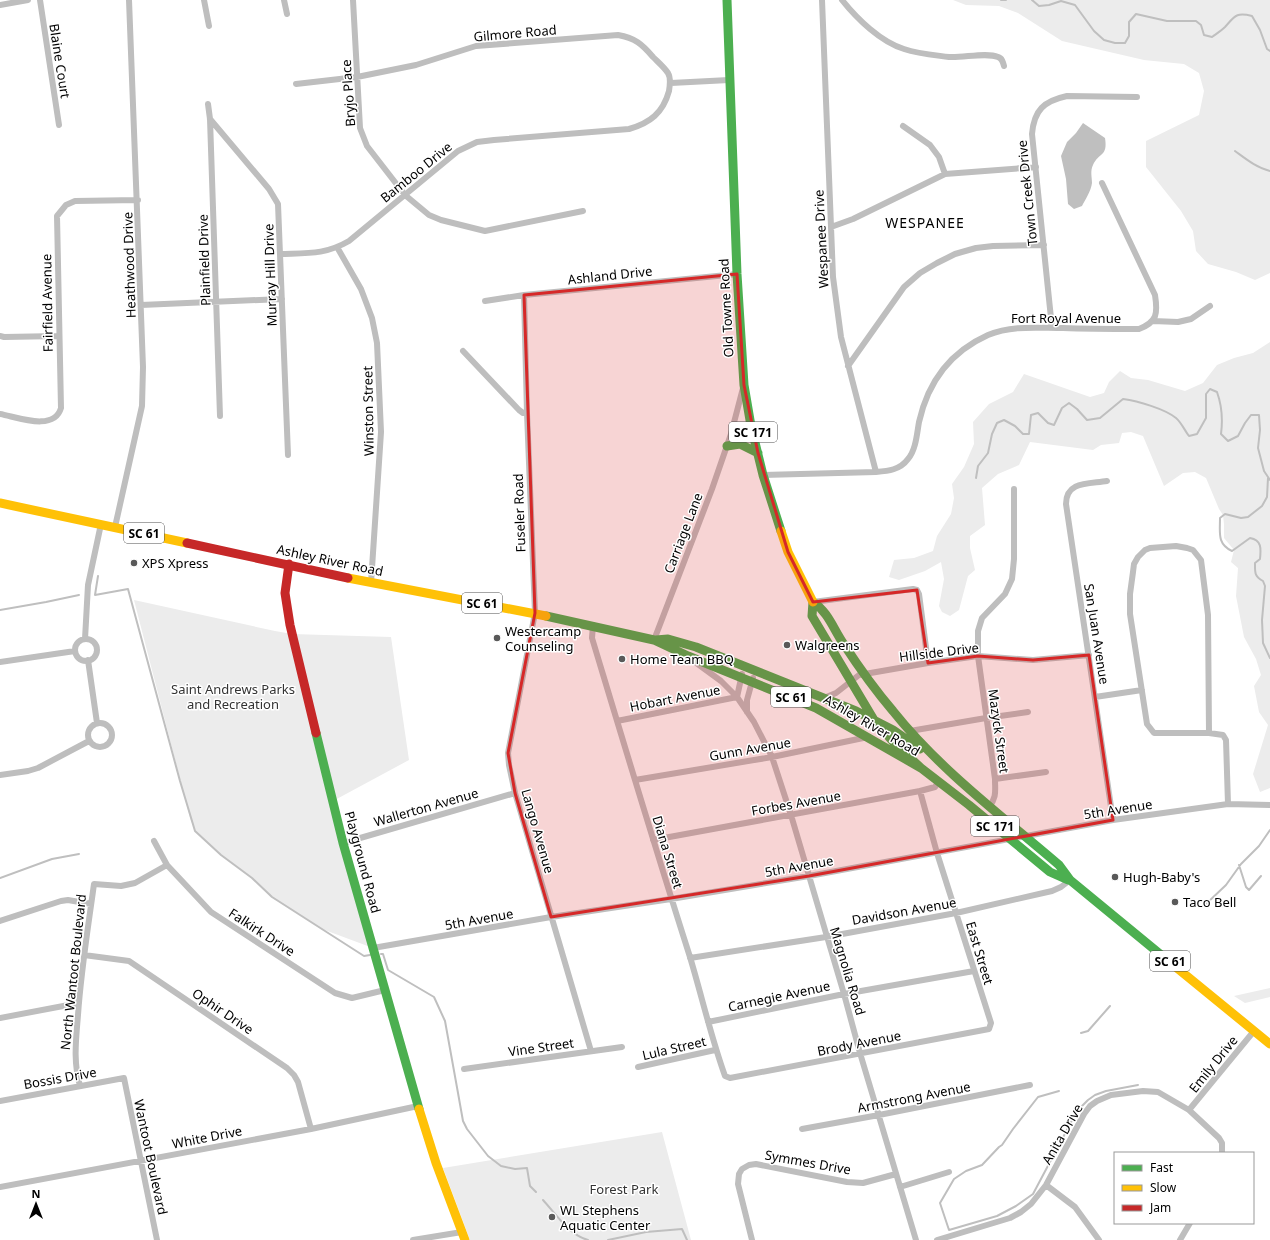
<svg xmlns="http://www.w3.org/2000/svg" width="1270" height="1240" font-family="'Noto Sans',sans-serif">
<rect width="100%" height="100%" fill="#fff"/>
<path fill="#ececec" d="M953 0H1270V273L1255 280 1236 272 1208 264 1196 251 1193 231 1181 211 1146 167V141L1199 115 1204 91 1199 73 1184 64 1144 60 1062 41 1018 13 999 6 966 5Z
M1270 342V788L1260 792 1253 774 1268 725 1259 712 1254 686 1261 675 1256 659 1244 637 1236 596 1238 568 1231 562 1234 550 1224 538V524L1223 515 1219 509 1206 478 1195 472 1183 473 1164 486 1143 436 1131 432 1122 433 1119 443 1101 445 1093 450 1030 442 1019 465 998 474 982 488 985 525 970 536V548L975 570 968 576 959 610 950 616 942 612 939 606 944 579 941 562 925 571 899 580 889 577 894 560 914 558 933 551 937 536 951 514 954 498 952 484 964 467 974 444 973 422 989 404 1013 392 1024 374 1090 397 1104 393 1109 382 1120 371 1131 378 1148 380 1185 391 1203 383 1217 365 1234 358 1253 353Z
M134 600 275 631 292 634 391 637 409 760 333 801 373 948 322 929 272 897 252 878 221 855 195 831 190 818Z
M1270 988V997L1245 1003 1234 996Z
M662 1132 691 1240H470L443 1168Z"/>
<path fill="#bfbfbf" d="M1083 123 1105 138C1108 157 1099 152 1093 165 1090 171 1092 177 1092 183 1091 191 1085 200 1082 206L1074 209 1068 204 1066 179 1061 156 1067 142 1076 133Z"/>
<g fill="none" stroke-linecap="round" stroke-linejoin="round">
<path stroke="#bfbfbf" stroke-width="2" d="M1001 0H1006
M1032 0 1039 6 1049 5 1061 1 1075 5 1094 31 1104 40 1115 43H1125L1129 36V22L1136 14 1167 21H1196L1201 25 1204 35 1212 37C1216 34 1221 31 1225 27 1235 16 1236 12 1252 16L1260 30 1267 49 1270 51
M1235 151C1246 159 1257 168 1270 171
M976 478 978 466 988 453 992 434 997 423 1004 420 1015 426 1023 434H1029L1031 415 1038 413 1048 423 1054 425 1062 408 1069 403 1077 409 1087 420 1100 418 1123 399C1138 401 1165 409 1176 418 1181 422 1185 431 1189 436L1197 434 1206 418V394L1210 389 1217 392C1222 406 1223 419 1221 434L1228 441 1238 436 1245 423 1251 415H1259L1260 430 1258 448 1264 471 1270 480
M1268 478 1267 497 1262 506 1248 517 1241 518 1225 514 1220 518C1220 533 1217 544 1232 551L1250 538C1262 540 1261 549 1260 559L1255 563C1255 572 1254 576 1263 581L1265 586 1262 620 1263 643 1270 658
M98 576 95 595 128 589 180 781 195 831 221 855 252 878 272 897 364 956 370 955
M0 610 46 602 79 595
M1239 865 1246 887 1249 890 1261 876
M0 878 52 859 79 854
M1206 904 1226 885 1241 864 1259 846 1270 830
M381 954H383L388 970 434 997 445 1021 458 1093 463 1121 467 1129 488 1156 501 1166 515 1169 527 1168 530 1186 536 1192
M1081 1033 1088 1031 1110 1006
M1059 1091 1038 1097 1013 1129 1002 1145 999 1147 982 1165 966 1171 954 1179 940 1203 949 1230 997 1216 1016 1206 1033 1194 1077 1111 1088 1100 1095 1095 1106 1091 1138 1085
M543 1200C555 1213 569 1235 588 1240
M608 1240 646 1232 682 1229 687 1240"/>
<path stroke="#bebebe" stroke-width="6" d="M40 0 59 125
M204 0 209 26
M284 0 287 14
M353 0 360 128 367 146 405 195 429 215 441 220 485 231 583 211
M822 0 833 277 841 337 876 472
M842 0C857 19 881 42 904 49 919 54 934 55 949 57 963 58 987 52 998 57 1002 58 1003 62 1004 66
M0 5 28 0
M671 83 729 80
M208 104 210 119 220 416
M210 119 269 189 278 204 288 455
M903 126 930 145 939 157 945 174
M831 227 853 219 945 174 1036 167
M337 247 361 289 372 318 377 343 381 432 371 583
M280 254C307 253 325 255 349 241L458 151 477 142 494 140 629 129C650 123 663 113 669 91 670 85 671 78 668 73 664 67 658 62 653 57 642 44 635 38 618 35L476 46 416 65 357 77 296 84
M524 295 527 413 535 613 508 753 509 765 515 793 591 1051
M485 301 524 295 737 274
M141 305 282 299
M1153 321 1178 322 1191 319 1210 306
M1052 328 1032 134C1034 110 1044 101 1067 96L1137 97
M0 336 4 337 59 336
M463 351 519 410 523 413H527
M848 366 904 287 920 273 937 263 955 254 976 248 993 246 1044 245
M0 414C17 417 54 432 61 408L57 216 66 205 75 201 138 200
M731 434 743 388
M763 475 876 472C888 471 900 470 908 459 916 450 917 433 919 422 928 382 950 352 988 335 1012 325 1037 328 1063 328 1088 329 1114 329 1139 329 1157 322 1158 314 1155 295L1102 183
M1107 481C1089 484 1066 481 1066 504L1113 820
M115 527 142 406 143 367 129 0
M813 602 913 589 917 590 919 594 928 663
M593 625 592 638C624 744 656 851 690 957 702 997 711 1037 725 1076L730 1078 989 1029 991 1023 937 853 920 791
M85 639 88 585 101 524
M75 650a11 11 0 1 1 22 0a11 11 0 1 1-22 0Z
M655 641 654 640 712 489 731 434 735 431 751 426
M88 660 97 723
M0 662 75 651
M695 662 721 681 737 697 754 722 772 757 791 815 844 994 860 1053 916 1240
M737 697 742 674
M1095 697 1142 690
M824 698 836 693 859 675 928 663 978 656 1033 660 1089 655
M747 712V700L753 678
M617 721 737 697
M88 735a12 12 0 1 1 24 0a12 12 0 1 1-24 0Z
M910 731 986 718 1028 712
M1209 733H1154L1147 724 1130 614V594L1133 572 1134 564 1138 557 1145 550 1150 548 1176 546 1187 548 1193 550 1201 560 1208 615 1209 733 1223 735 1226 740 1228 804
M0 775 28 771 38 768 89 741
M995 779 1046 772
M635 780 772 757 868 737
M989 807C997 797 995 791 995 779L978 656V631L982 618 1005 594 1012 579 1014 559V489
M653 840 920 791 935 787 939 781
M154 841 167 865 211 912 335 993 352 998 385 990
M343 843 515 793
M0 921 61 901 68 900 91 904
M373 948 551 917 671 899 809 876 1113 820 1228 804 1270 805
M84 955 129 961 287 1068 294 1075 298 1082 311 1129
M690 958 826 937 956 913 1052 891 1061 887 1070 880
M0 1018 79 1003
M708 1022 844 994 974 971
M638 1067 715 1050
M464 1069 622 1047
M80 1086C73 1061 76 1040 78 1015 81 971 88 928 94 884L121 886 135 883 167 865
M0 1101 124 1078 157 1240
M1189 1110 1254 1031
M802 1129 879 1115 1030 1085
M1046 1185 1075 1207 1099 1240
M0 1187 311 1129 418 1106
M900 1187 949 1172
M413 1240 462 1232
M752 1240 738 1184 739 1174 742 1169 749 1165 756 1164 847 1182 863 1183 896 1174
M937 1240 1010 1218 1021 1212 1031 1204 1046 1185 1084 1114 1090 1106 1097 1101 1111 1095 1143 1091 1158 1092 1189 1110 1219 1138 1222 1143V1153
M1180 1240 1190 1223"/>
<path stroke="#4caf50" stroke-width="9" d="M727 0 737 274 744 385 751 426 763 475 781 531
M727 446 740 444 758 453
M813 602C828 612 833 628 843 643 858 666 875 690 893 711 940 770 1002 816 1059 865L1070 880 1166 959
M813 602 812 616 874 720 897 746 921 768 969 805 1050 872 1068 880
M546 616 654 640 688 656 816 708 921 768
M656 640 668 639 696 647 856 711 893 730 920 749
M316 733 343 843 419 1109"/>
<path stroke="#ffc107" stroke-width="9" d="M0 503 187 543
M781 531 788 552 813 602
M348 578 546 616
M1166 959 1270 1044
M419 1109 436 1163 465 1240"/>
<path stroke="#c62828" stroke-width="9" d="M187 543 348 578
M289 564 285 593 290 625 316 733"/>
</g>
<path fill="#d62828" fill-opacity="0.2" stroke="#d62828" stroke-width="3" stroke-linejoin="round" d="M737 274 744 385 758 453 788 552 813 602 917 590 928 663 978 656 1033 660 1089 655 1113 820 809 876 551 917 515 793 508 753 535 613 524 295Z"/>
<g fill="#595959" stroke="#fff" stroke-width="1.5">
<circle cx="134" cy="563" r="4"/>
<circle cx="497" cy="638" r="4"/>
<circle cx="787" cy="645" r="4"/>
<circle cx="622" cy="659" r="4"/>
<circle cx="1115" cy="877" r="4"/>
<circle cx="1175" cy="902" r="4"/>
<circle cx="552" cy="1217" r="4"/>
</g>
<g text-anchor="middle" dominant-baseline="central" stroke-width="3" stroke-linejoin="round" paint-order="stroke">
<g fill="#fff" stroke="#4c4c4c" stroke-width="1">
<rect x="729" y="422" width="48" height="20" rx="3"/>
<rect x="124" y="523" width="40" height="20" rx="3"/>
<rect x="462" y="593" width="40" height="20" rx="3"/>
<rect x="771" y="687" width="40" height="20" rx="3"/>
<rect x="971" y="816" width="48" height="20" rx="3"/>
<rect x="1150" y="951" width="40" height="20" rx="3"/>
</g>
<g font-size="12" font-weight="bold" fill="#000">
<text x="753" y="432">SC 171</text>
<text x="144" y="533">SC 61</text>
<text x="482" y="603">SC 61</text>
<text x="791" y="697">SC 61</text>
<text x="995" y="826">SC 171</text>
<text x="1170" y="961">SC 61</text>
</g>
<g font-size="13" fill="#000" stroke="#fff">
<text transform="translate(515 33) rotate(-5)">Gilmore Road</text>
<text transform="translate(60 61) rotate(81)">Blaine Court</text>
<text transform="translate(348 93) rotate(-94)">Bryjo Place</text>
<text transform="translate(416 172) rotate(-39)">Bamboo Drive</text>
<text transform="translate(1027 193) rotate(-96)">Town Creek Drive</text>
<text transform="translate(821 239) rotate(-93)">Wespanee Drive</text>
<text transform="translate(204 260) rotate(-92)">Plainfield Drive</text>
<text transform="translate(129 265) rotate(-92)">Heathwood Drive</text>
<text transform="translate(270 275) rotate(-92)">Murray Hill Drive</text>
<text transform="translate(610 275) rotate(-6)">Ashland Drive</text>
<text transform="translate(47 303) rotate(-91)">Fairfield Avenue</text>
<text transform="translate(726 308) rotate(-93)">Old Towne Road</text>
<text x="1066" y="318">Fort Royal Avenue</text>
<text transform="translate(368 411) rotate(-91)">Winston Street</text>
<text transform="translate(519 513) rotate(-92)">Fuseler Road</text>
<text transform="translate(683 533) rotate(-69)">Carriage Lane</text>
<text transform="translate(330 560) rotate(12)">Ashley River Road</text>
<text transform="translate(1097 634) rotate(81)">San Juan Avenue</text>
<text transform="translate(939 652) rotate(-7)">Hillside Drive</text>
<text transform="translate(675 698) rotate(-11)">Hobart Avenue</text>
<text transform="translate(872 725) rotate(30)">Ashley River Road</text>
<text transform="translate(999 731) rotate(82)">Mazyck Street</text>
<text transform="translate(750 749) rotate(-10)">Gunn Avenue</text>
<text transform="translate(796 803) rotate(-10)">Forbes Avenue</text>
<text transform="translate(426 807) rotate(-16)">Wallerton Avenue</text>
<text transform="translate(1118 809) rotate(-9)">5th Avenue</text>
<text transform="translate(538 831) rotate(74)">Lango Avenue</text>
<text transform="translate(668 852) rotate(73)">Diana Street</text>
<text transform="translate(363 862) rotate(75)">Playground Road</text>
<text transform="translate(799 866) rotate(-10)">5th Avenue</text>
<text transform="translate(904 911) rotate(-10)">Davidson Avenue</text>
<text transform="translate(479 919) rotate(-10)">5th Avenue</text>
<text transform="translate(262 932) rotate(33)">Falkirk Drive</text>
<text transform="translate(980 953) rotate(73)">East Street</text>
<text transform="translate(848 971) rotate(73)">Magnolia Road</text>
<text transform="translate(73 972) rotate(-84)">North Wantoot Boulevard</text>
<text transform="translate(779 996) rotate(-12)">Carnegie Avenue</text>
<text transform="translate(223 1011) rotate(34)">Ophir Drive</text>
<text transform="translate(859 1043) rotate(-11)">Brody Avenue</text>
<text transform="translate(541 1047) rotate(-8)">Vine Street</text>
<text transform="translate(674 1048) rotate(-13)">Lula Street</text>
<text transform="translate(1213 1064) rotate(-51)">Emily Drive</text>
<text transform="translate(60 1078) rotate(-10)">Bossis Drive</text>
<text transform="translate(914 1097) rotate(-11)">Armstrong Avenue</text>
<text transform="translate(1062 1134) rotate(-60)">Anita Drive</text>
<text transform="translate(207 1137) rotate(-11)">White Drive</text>
<text transform="translate(151 1157) rotate(78)">Wantoot Boulevard</text>
<text transform="translate(808 1162) rotate(10)">Symmes Drive</text>
</g>
<g font-size="13" fill="#000" stroke="#fff" text-anchor="start">
<text x="142" y="563">XPS Xpress</text>
<text x="505" y="631">Westercamp<tspan x="505" dy="15">Counseling</tspan></text>
<text x="795" y="645">Walgreens</text>
<text x="630" y="659">Home Team BBQ</text>
<text x="1123" y="877">Hugh-Baby's</text>
<text x="1183" y="902">Taco Bell</text>
<text x="560" y="1210">WL Stephens<tspan x="560" dy="15">Aquatic Center</tspan></text>
</g>
<g font-size="13" fill="#333" stroke="#fff">
<text x="233" y="689">Saint Andrews Parks<tspan x="233" dy="15">and Recreation</tspan></text>
<text x="624" y="1189">Forest Park</text>
</g>
<g font-size="14" letter-spacing="1" fill="#000" stroke="#fff">
<text x="925" y="222">WESPANEE</text>
</g>
</g>
<rect x="1114" y="1152" width="140" height="72" fill="#ffffff" stroke="#999999"/>
<rect x="1122" y="1165" width="20" height="6" fill="#4caf50" stroke="#999999"/>
<text x="1150" y="1172" font-size="12" fill="#000000">Fast</text>
<rect x="1122" y="1185" width="20" height="6" fill="#ffc107" stroke="#999999"/>
<text x="1150" y="1192" font-size="12" fill="#000000">Slow</text>
<rect x="1122" y="1205" width="20" height="6" fill="#c62828" stroke="#999999"/>
<text x="1150" y="1212" font-size="12" fill="#000000">Jam</text>
<g transform="translate(36 1204)" stroke="#ffffff" stroke-width="3" paint-order="stroke">
<path d="M0-3L7 15L0 10L-7 15Z" fill="#000000"/>
<text y="-6" font-size="11" font-weight="bold" text-anchor="middle" fill="#000000">N</text>
</g>
</svg>
